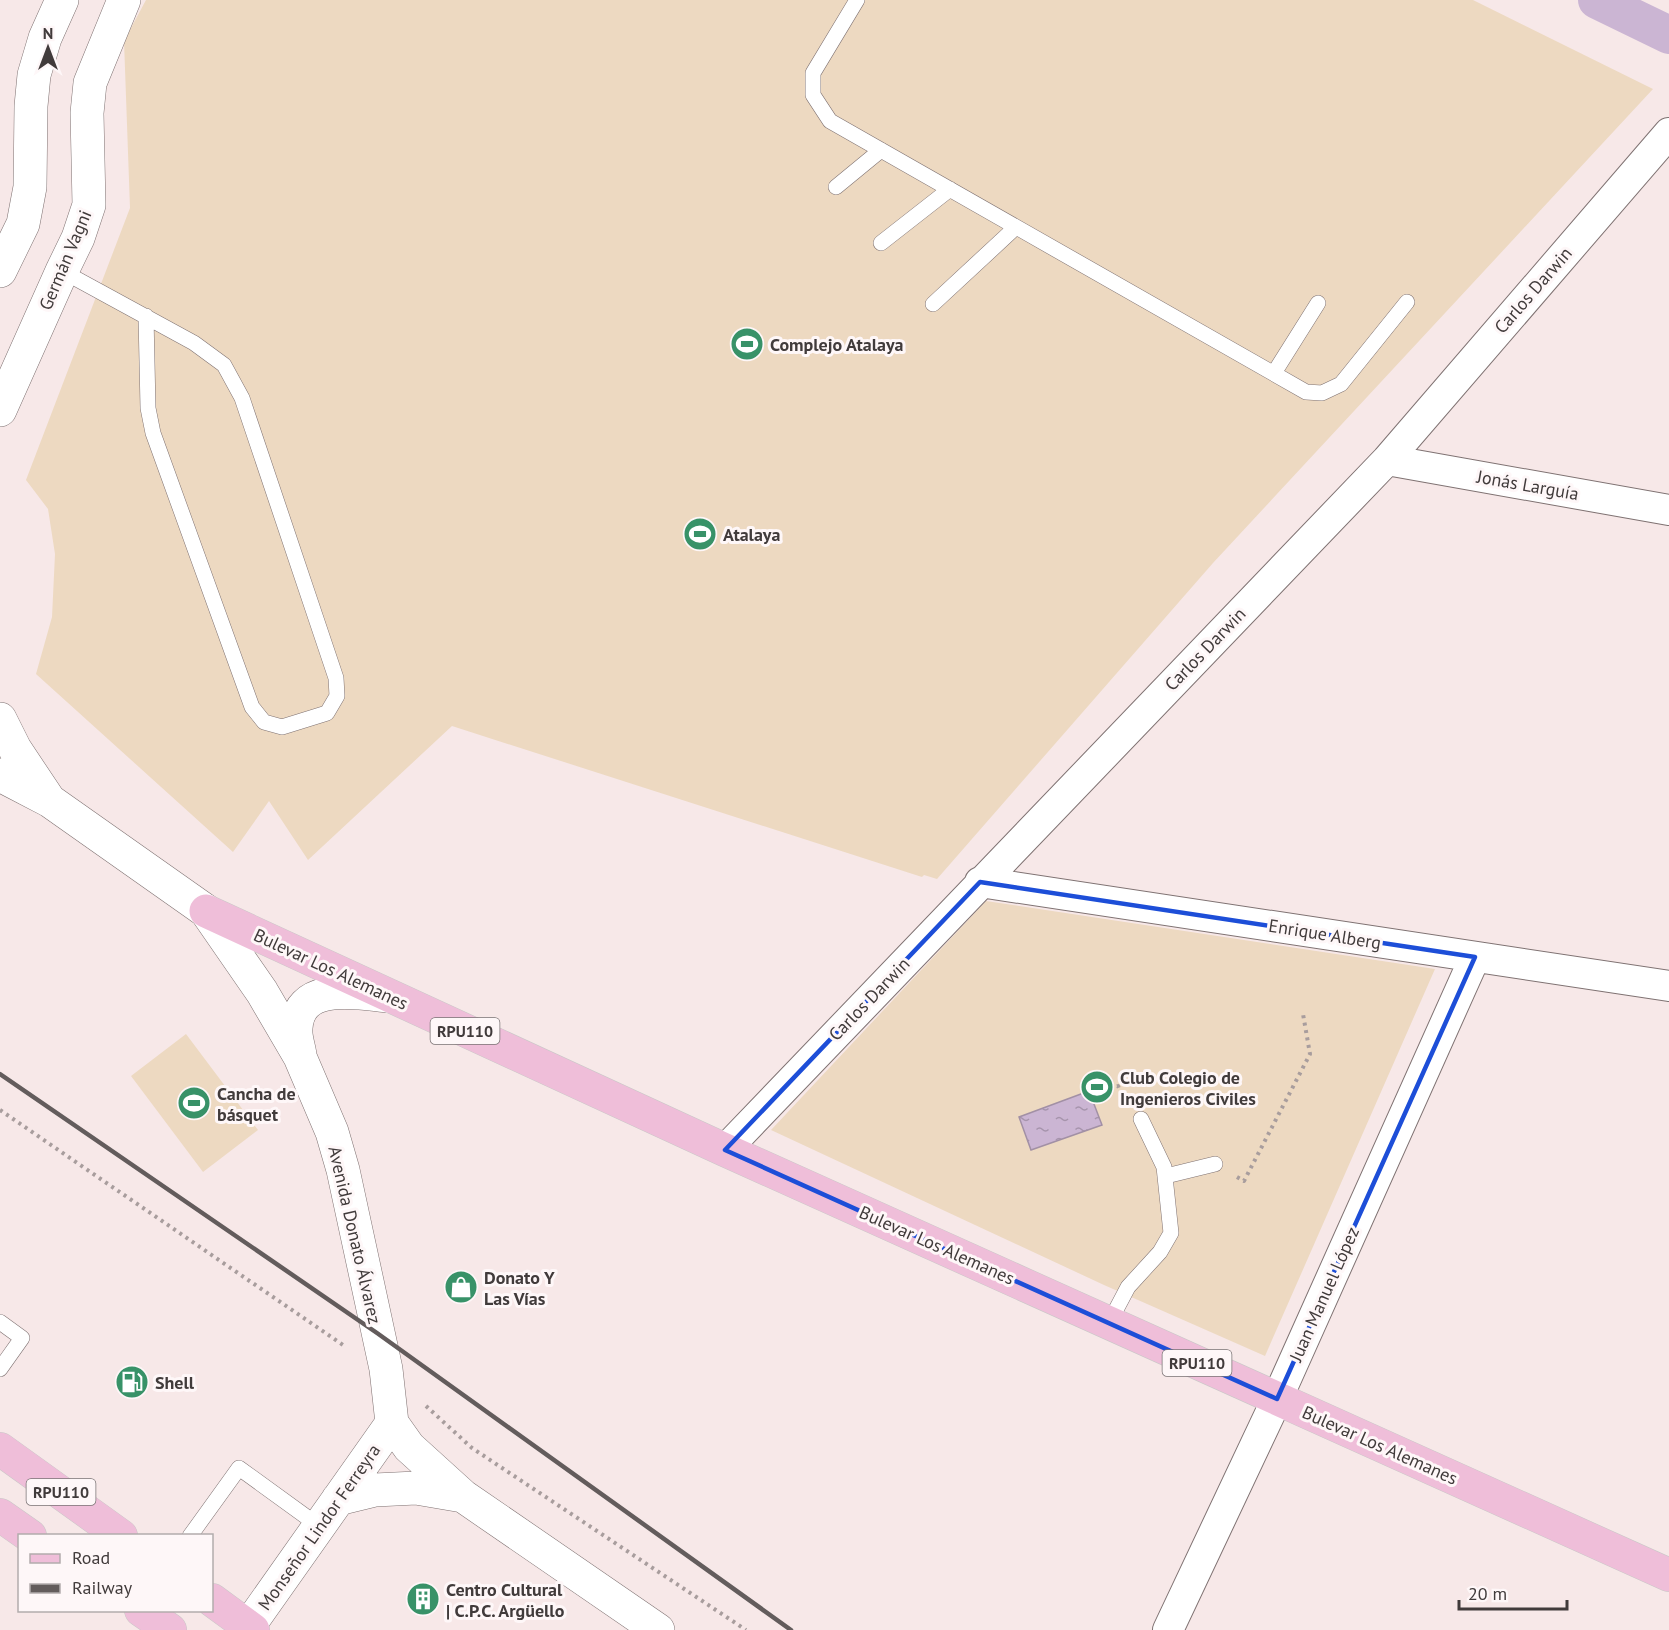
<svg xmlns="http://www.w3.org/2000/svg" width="1669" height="1630" font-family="'PT Sans',sans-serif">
<defs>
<pattern id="water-ripples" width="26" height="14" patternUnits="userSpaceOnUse" patternTransform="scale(1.5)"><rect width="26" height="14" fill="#cbb5d3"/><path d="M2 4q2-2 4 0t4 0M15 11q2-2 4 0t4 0" fill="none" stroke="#a694ac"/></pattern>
</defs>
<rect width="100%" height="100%" fill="#f7e8e8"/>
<path fill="#edd9c1" d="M146 0H1473L1653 89 1213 563 937 879 924 875 922 877 452 726 308 860 269 801 233 852 36 674 52 617 55 554 48 509 26 480 130 208 124 41Z
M986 901 1435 969 1265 1356 1104 1285 771 1130Z
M186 1034 258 1130 203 1172 131 1076Z"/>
<path fill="url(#water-ripples)" stroke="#a290a5" stroke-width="1.5" d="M1089 1091 1102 1125 1031 1150 1019 1117Z"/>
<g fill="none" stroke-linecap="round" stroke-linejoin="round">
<path stroke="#cbb5d3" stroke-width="38" d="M1597 0 1669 35"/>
<g stroke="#7f7272" stroke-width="16">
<path id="service" d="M857 0 813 73V95L830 121 1306 392 1322 393 1341 384 1407 302
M836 187 881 150
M881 243 950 189
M62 271 194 343 224 365 242 398 336 678 337 696 327 713 282 727 264 722 252 707 153 433 148 408 146 316
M933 304 1016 227
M1274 373 1318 303
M1166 1176 1215 1164
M0 1322 22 1338 0 1369
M1109 1323 1128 1287 1160 1252 1171 1233 1164 1167 1141 1119
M190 1536 239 1468 319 1526"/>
</g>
<g stroke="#7f7272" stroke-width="32">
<path id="minor" d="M1387 460 1669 510
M980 882 1669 986
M725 1150 1387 460 1669 133
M1168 1630 1277 1399 1475 957"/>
</g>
<g stroke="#7f7272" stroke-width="34">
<path id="secondary" d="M0 271 23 224 30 187 31 106 34 75 45 38 62 0
M0 410 62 271 78 238 89 205 87 113 90 83 124 0
M0 719 15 749 47 797
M0 775 50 801 206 911 262 992 300 1057 332 1132 343 1170 386 1369 392 1423 409 1447 463 1496 658 1630
M300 1055C299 1047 295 1037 296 1028 299 981 357 993 388 996
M338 1499 375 1490 416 1488 463 1496
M248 1627 392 1423"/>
</g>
<g stroke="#cac8c8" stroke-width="34">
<path id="primary" d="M206 911 725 1150 1669 1575
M0 1449 121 1536
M0 1515 30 1536
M212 1600 253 1630
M141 1610 170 1630"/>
</g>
<path stroke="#a89d9d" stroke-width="4" stroke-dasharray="3 4.5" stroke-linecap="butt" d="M1110 1089 1118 1086 1124 1099
M0 1110 346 1347
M1237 1177 1244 1181 1310 1054 1303 1014
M426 1406 472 1448 746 1630"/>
<use href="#service" stroke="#fff" stroke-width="15"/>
<use href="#minor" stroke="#fff" stroke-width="30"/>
<use href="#secondary" stroke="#fff" stroke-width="33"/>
<use href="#primary" stroke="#efbed9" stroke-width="33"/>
<path stroke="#635c5c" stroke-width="4.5" d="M0 1074 377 1333 791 1630"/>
</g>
<path fill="none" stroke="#1d4ed8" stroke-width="4.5" stroke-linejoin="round" d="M980 882 1475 957 1277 1399 725 1150Z"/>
<defs>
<g id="stadium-disc" transform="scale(1.725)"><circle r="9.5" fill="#389268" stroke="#fef7f8"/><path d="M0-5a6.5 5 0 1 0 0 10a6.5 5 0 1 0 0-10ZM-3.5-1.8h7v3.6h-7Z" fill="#fff"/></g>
<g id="shop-disc" transform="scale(1.725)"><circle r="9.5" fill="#389268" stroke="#fef7f8"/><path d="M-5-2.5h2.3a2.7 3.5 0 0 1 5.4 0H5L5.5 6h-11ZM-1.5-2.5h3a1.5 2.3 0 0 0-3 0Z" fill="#fff"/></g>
<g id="fuel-disc" transform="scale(1.725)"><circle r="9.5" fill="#389268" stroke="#fef7f8"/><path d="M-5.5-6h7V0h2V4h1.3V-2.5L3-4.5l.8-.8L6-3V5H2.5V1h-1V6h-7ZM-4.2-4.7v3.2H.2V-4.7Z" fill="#fff"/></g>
<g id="building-disc" transform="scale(1.725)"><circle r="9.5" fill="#389268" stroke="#fef7f8"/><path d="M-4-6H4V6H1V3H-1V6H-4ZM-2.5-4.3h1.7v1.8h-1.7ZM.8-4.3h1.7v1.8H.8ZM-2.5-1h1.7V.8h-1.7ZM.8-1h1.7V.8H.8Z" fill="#fff"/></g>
</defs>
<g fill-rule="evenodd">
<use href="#stadium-disc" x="747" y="344"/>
<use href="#stadium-disc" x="700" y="534"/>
<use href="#stadium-disc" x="1097" y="1087"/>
<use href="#stadium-disc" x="194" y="1103"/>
<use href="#shop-disc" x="461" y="1287"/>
<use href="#fuel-disc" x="132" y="1382"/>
<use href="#building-disc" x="423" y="1599"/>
</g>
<g text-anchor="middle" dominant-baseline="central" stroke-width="6" stroke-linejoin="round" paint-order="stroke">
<g fill="#fef7f8" stroke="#7a7374" stroke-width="1.5">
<rect x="430.5" y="1018" width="69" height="26" rx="4.5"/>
<rect x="1162.5" y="1350" width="69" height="26" rx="4.5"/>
<rect x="26.5" y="1479" width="69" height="26" rx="4.5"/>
</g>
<g font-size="16" font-weight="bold" fill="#413b3b">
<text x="465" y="1031">RPU110</text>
<text x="1197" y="1363">RPU110</text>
<text x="61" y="1492">RPU110</text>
</g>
<g font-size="18" fill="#413b3b" stroke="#fef7f8">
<text transform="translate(65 260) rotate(-67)">Germán Vagni</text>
<text transform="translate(1533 290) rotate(-49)">Carlos Darwin</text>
<text transform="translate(1528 485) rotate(10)">Jonás Larguía</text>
<text transform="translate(1205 649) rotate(-46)">Carlos Darwin</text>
<text transform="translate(1325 934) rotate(9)">Enrique Alberg</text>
<text transform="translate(331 969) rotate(25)">Bulevar Los Alemanes</text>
<text transform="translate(869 999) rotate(-46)">Carlos Darwin</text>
<text transform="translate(355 1235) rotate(77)">Avenida Donato Álvarez</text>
<text transform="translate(937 1245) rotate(24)">Bulevar Los Alemanes</text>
<text transform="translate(1324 1294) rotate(-66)">Juan Manuel López</text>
<text transform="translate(1380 1445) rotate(24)">Bulevar Los Alemanes</text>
<text transform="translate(319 1527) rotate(-55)">Monseñor Lindor Ferreyra</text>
</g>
<g font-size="18" font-weight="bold" fill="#413b3b" stroke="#fef7f8" text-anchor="start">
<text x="770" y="344">Complejo Atalaya</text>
<text x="723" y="534">Atalaya</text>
<text x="1120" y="1077">Club Colegio de<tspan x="1120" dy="21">Ingenieros Civiles</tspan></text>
<text x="217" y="1093">Cancha de<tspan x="217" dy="21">básquet</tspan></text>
<text x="484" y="1277">Donato Y<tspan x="484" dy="21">Las Vías</tspan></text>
<text x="155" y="1382">Shell</text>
<text x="446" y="1589">Centro Cultural<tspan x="446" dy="21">| C.P.C. Argüello</tspan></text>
</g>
</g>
<rect x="18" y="1534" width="195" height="78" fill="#fef7f8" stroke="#b2acac" stroke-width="1.5"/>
<rect x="30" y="1554" width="30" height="9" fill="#efbed9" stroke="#b2acac" stroke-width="1.5"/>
<text x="72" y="1564" font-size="18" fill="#413b3b">Road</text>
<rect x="30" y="1584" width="30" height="9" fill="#635c5c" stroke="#b2acac" stroke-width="1.5"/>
<text x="72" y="1594" font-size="18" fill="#413b3b">Railway</text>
<g transform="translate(48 48)" stroke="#fef7f8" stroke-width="4.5" paint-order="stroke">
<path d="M0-4.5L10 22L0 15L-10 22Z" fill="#413b3b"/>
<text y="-9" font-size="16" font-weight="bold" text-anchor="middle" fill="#413b3b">N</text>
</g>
<path d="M1459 1600v9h108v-9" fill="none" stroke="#413b3b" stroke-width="3"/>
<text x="1468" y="1600" font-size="18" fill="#413b3b" stroke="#fef7f8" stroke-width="4.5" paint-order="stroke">20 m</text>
</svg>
